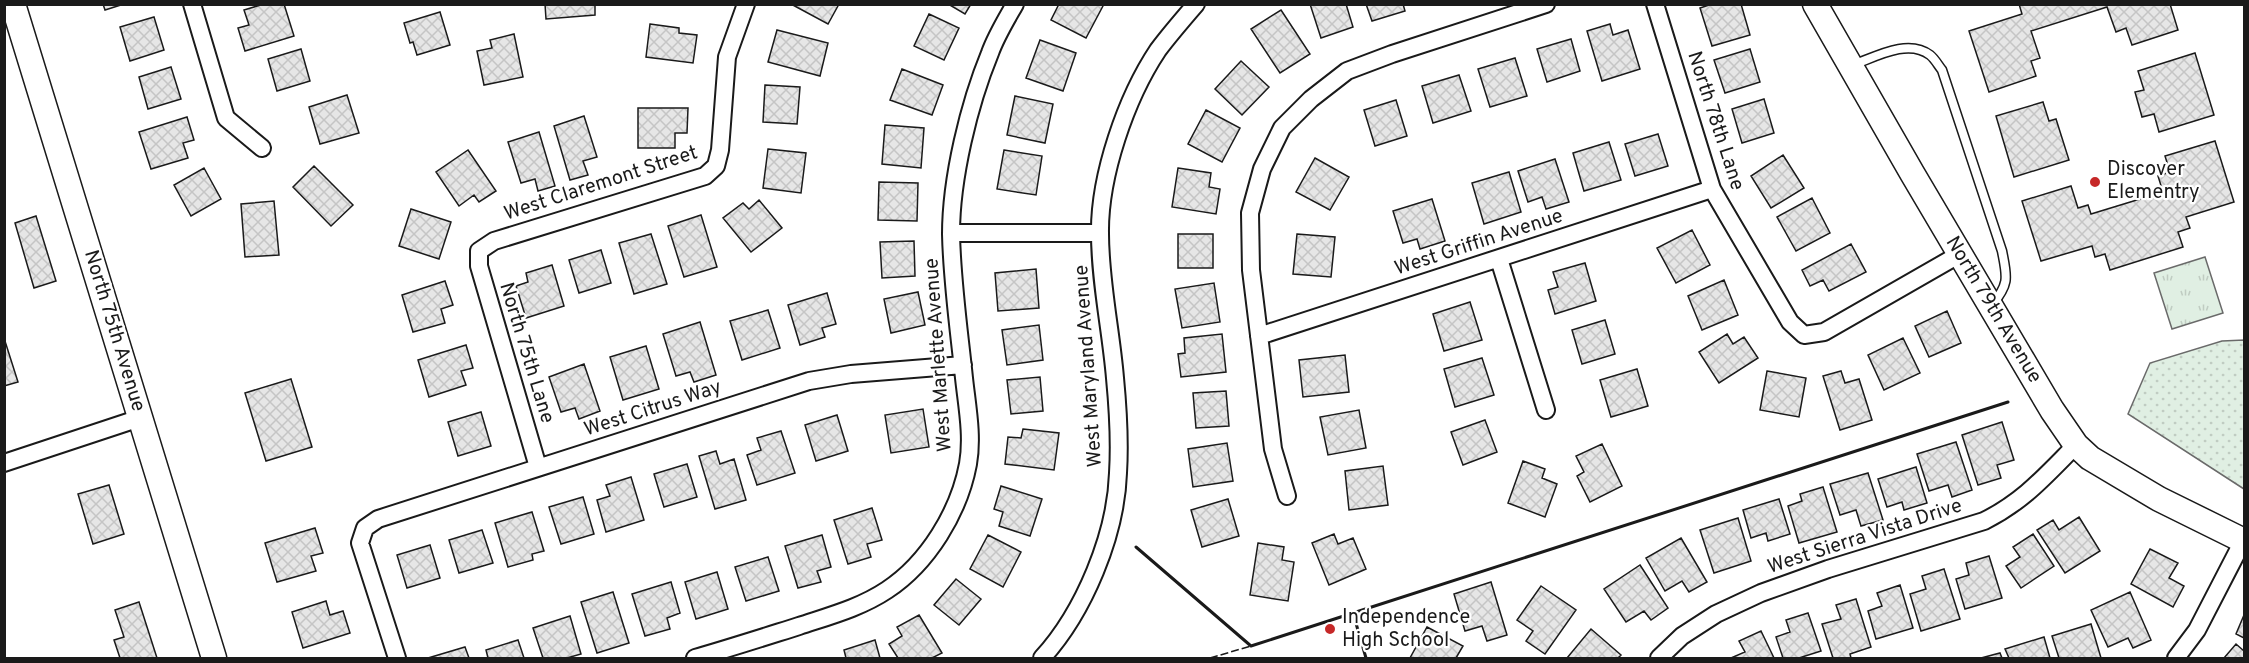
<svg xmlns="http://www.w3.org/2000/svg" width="2249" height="663" font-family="Overpass,sans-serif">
<defs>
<pattern id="grass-dots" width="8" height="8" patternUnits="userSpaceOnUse" patternTransform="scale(1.5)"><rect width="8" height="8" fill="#e0efe3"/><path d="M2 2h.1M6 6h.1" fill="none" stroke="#c0ccc2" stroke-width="1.8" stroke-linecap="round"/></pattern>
<pattern id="park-tufts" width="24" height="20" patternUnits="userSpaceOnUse" patternTransform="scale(1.5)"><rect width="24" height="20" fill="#e0efe3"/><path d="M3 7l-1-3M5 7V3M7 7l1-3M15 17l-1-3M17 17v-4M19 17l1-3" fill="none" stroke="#c0ccc2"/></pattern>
<pattern id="building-cross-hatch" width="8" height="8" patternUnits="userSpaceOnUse" patternTransform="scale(1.5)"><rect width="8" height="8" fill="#e6e6e6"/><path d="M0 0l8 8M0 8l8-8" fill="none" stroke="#c5c5c5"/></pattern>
</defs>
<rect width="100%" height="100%" fill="#fff"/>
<path fill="url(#grass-dots)" stroke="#6a6a6a" stroke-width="1.5" d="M2244 340V489L2128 414 2150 363 2222 341Z"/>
<path fill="url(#park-tufts)" stroke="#6a6a6a" stroke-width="1.5" d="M2205 257 2223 313 2172 329 2154 273Z"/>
<path fill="url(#building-cross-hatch)" stroke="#1a1a1a" stroke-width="1.5" d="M103 4H124L105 10Z
M264 4H284L294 36 245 51 238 28 249 25 244 10Z
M545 4H595V15L546 19Z
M791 4H839L828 24Z
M948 4H971L965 14Z
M1059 4H1104L1086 38 1051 20Z
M1310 4H1346L1353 27 1321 38Z
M1366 4H1403L1405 11 1372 21Z
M1712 4H1741L1750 35 1712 46 1700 8Z
M2019 4H2170L2178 30 2132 45 2126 28 2116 32 2107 7 2031 31 2040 58 2031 61 2036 76 1989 92 1969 31 2022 14Z
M1281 10 1310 54 1280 73 1251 29Z
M440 12 450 45 417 55 413 42 410 43 404 23Z
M929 14 959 28 944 60 914 46Z
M154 17 164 50 130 61 120 27Z
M650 24 679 28V33L697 35 693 63 646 57Z
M1610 24 1613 35 1628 30 1640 69 1602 81 1587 31Z
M777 30 828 43 820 76 768 62Z
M514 34 523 77 484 85 477 51 492 48 490 40Z
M1571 39 1580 71 1547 82 1537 49Z
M1040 40 1076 53 1063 91 1026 78Z
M301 49 310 81 277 91 268 59Z
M1750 49 1760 82 1725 93 1714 60Z
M2195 53 2214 115 2159 132 2154 114 2142 117 2135 92 2144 90 2138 71Z
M1515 58 1527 96 1490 107 1478 69Z
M1241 61 1269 87 1242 115 1215 89Z
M171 67 181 99 148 109 139 77Z
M902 69 943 85 932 115 890 100Z
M1459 75 1471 111 1433 123 1422 86Z
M765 85 800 87 797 124 763 122Z
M347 95 359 133 320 144 309 107Z
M1015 96 1053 104 1045 143 1007 135Z
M1764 99 1774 133 1742 143 1732 109Z
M1396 100 1407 136 1375 146 1364 110Z
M2043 102 2049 121 2056 119 2069 160 2014 177 1996 116Z
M638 108H688L687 133H675V148H638Z
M1206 110 1240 128 1222 162 1188 144Z
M584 116 597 157 583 161 588 175 570 180 554 126Z
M187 117 194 140 183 143 188 158 151 169 139 132Z
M885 125 924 128 921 168 882 164Z
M539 132 555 186 538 191 535 179 521 183 508 142Z
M1658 134 1668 166 1635 176 1625 144Z
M2215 141 2234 202 2186 217 2190 228 2178 232 2183 247 2110 270 2105 254 2095 257 2092 246 2041 261 2022 201 2071 186 2078 208 2088 205 2091 214 2163 192 2158 176 2170 172 2165 156Z
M1609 142 1621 180 1584 191 1573 153Z
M768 149 806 153 801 193 763 188Z
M468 150 496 191 479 202 474 195 459 206 436 172Z
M1004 150 1042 156 1036 195 997 189Z
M1783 155 1804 188 1771 208 1751 176Z
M1315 158 1349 177 1330 210 1296 192Z
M1555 159 1569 202 1546 209 1542 197 1528 202 1518 171Z
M314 166 353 205 331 226 293 187Z
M204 168 221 199 191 216 174 185Z
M1178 168 1211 173 1209 187 1220 189 1216 214 1172 207Z
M1509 172 1521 212 1484 224 1472 183Z
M879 182 918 183 917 221 878 220Z
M1812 198 1830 233 1796 251 1777 217Z
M1432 199 1445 241 1420 249 1417 239 1403 243 1393 211Z
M759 200 782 228 751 252 723 218 743 203 749 209Z
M274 201 279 255 245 257 241 204Z
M411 209 451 222 439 259 399 246Z
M701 215 717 267 684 277 668 226Z
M36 216 56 281 34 288 15 223Z
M1692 230 1710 265 1676 283 1657 248Z
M651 234 667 284 634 294 619 243Z
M1178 234H1213V268H1178Z
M1297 234 1335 237 1331 277 1293 274Z
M914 241 915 276 882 278 880 242Z
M1851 244 1866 272 1829 291 1823 280 1810 286 1802 270Z
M601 250 611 283 579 293 569 260Z
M1585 263 1596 301 1555 314 1548 290 1558 287 1553 272Z
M552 265 564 306 526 318 516 286 528 282 526 273Z
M1036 269 1039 308 998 311 995 273Z
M1724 280 1738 315 1702 330 1688 296Z
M445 281 453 305 441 309 445 323 413 332 402 295Z
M1214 283 1220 322 1182 328 1175 289Z
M918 292 925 325 891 333 884 299Z
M827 293 836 324 822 328 825 337 800 345 788 305Z
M1470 302 1482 340 1444 351 1433 314Z
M768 310 780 348 742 360 730 321Z
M1947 311 1961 343 1929 357 1915 326Z
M1605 320 1615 354 1582 364 1572 330Z
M700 322 716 375 694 382 690 372 676 376 663 334Z
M1039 325 1043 360 1007 365 1002 330Z
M1222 334 1226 372 1181 377 1178 354 1185 353 1184 338Z
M1727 334 1733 344 1744 337 1758 358 1719 383 1699 352Z
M4 338 18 382 4 386Z
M1903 338 1920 373 1884 390 1868 355Z
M466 345 473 368 461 371 466 385 429 397 418 360Z
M646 346 659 389 623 400 610 357Z
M1345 355 1349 392 1303 397 1299 360Z
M1482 358 1494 395 1455 407 1444 369Z
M584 364 600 411 579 419 575 408 561 412 549 377Z
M1637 369 1648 406 1611 417 1600 380Z
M1767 371 1806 378 1799 417 1760 410Z
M1841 371 1845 383 1859 379 1872 420 1840 430 1823 376Z
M1040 377 1043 411 1011 414 1007 380Z
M291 379 312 447 266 461 245 393Z
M1226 391 1229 426 1196 428 1193 393Z
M923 409 929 447 891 453 885 415Z
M1359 410 1366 448 1328 455 1320 417Z
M481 412 491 446 458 456 448 422Z
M837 415 848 451 816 461 805 425Z
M1485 420 1497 452 1463 465 1451 432Z
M2002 422 2014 460 1997 465 2001 478 1978 485 1962 435Z
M1023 429 1059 433 1054 470 1005 464 1008 437 1021 438Z
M781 431 795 473 757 485 747 455 761 450 757 438Z
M1956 442 1972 490 1952 497 1948 485 1929 491 1917 454Z
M1227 443 1233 481 1193 487 1188 449Z
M1602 444 1622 486 1590 502 1577 476 1584 472 1576 456Z
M716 451 720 464 734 459 746 500 715 509 699 456Z
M1523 461 1545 469 1542 478 1557 484 1545 517 1508 503Z
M687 464 697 497 664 507 654 474Z
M1383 466 1388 505 1349 510 1345 471Z
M1916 467 1927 503 1904 510 1902 502 1887 507 1878 479Z
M1868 473 1883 520 1861 526 1856 510 1840 515 1830 484Z
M631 477 644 520 606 532 597 500 610 496 606 485Z
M109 485 124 534 93 544 78 494Z
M1001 486 1042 499 1030 536 999 526 1003 512 994 509Z
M1823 487 1837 532 1799 543 1788 506 1802 501 1800 494Z
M583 497 594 534 561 544 549 507Z
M1228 499 1239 536 1202 547 1191 510Z
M1779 499 1790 534 1768 541 1766 533 1751 538 1743 510Z
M872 508 882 540 867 544 871 557 848 564 834 520Z
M532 512 544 551 532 554 533 560 508 567 495 523Z
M2079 517 2100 551 2065 573 2037 530 2053 520 2059 530Z
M1738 518 1751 561 1714 573 1700 530Z
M315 528 323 553 311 556 316 571 277 582 265 543Z
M482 530 493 563 459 573 449 540Z
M1334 534 1338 544 1353 538 1366 569 1329 585 1312 543Z
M2033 534 2054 566 2021 588 2006 566 2020 557 2013 547Z
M822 535 831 567 817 571 821 582 798 588 785 546Z
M988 535 1021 552 1003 587 970 569Z
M1681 538 1707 582 1689 592 1682 581 1665 591 1646 558Z
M1258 543 1284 547 1282 560 1294 562 1288 601 1250 595Z
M430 545 440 578 407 588 397 555Z
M2150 549 2178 563 2169 578 2184 586 2173 607 2131 584Z
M1989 556 2002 598 1965 609 1956 579 1969 575 1966 563Z
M768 557 779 591 746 601 735 567Z
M1640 565 1668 608 1651 620 1644 611 1626 622 1604 589Z
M1944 569 1960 619 1921 631 1910 594 1926 589 1922 576Z
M717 572 728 609 696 619 685 582Z
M956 579 981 599 959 625 934 605Z
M671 582 680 613 667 618 670 629 645 636 632 594Z
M1491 582 1507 635 1487 641 1482 626 1465 631 1454 594Z
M1900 585 1913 628 1876 639 1868 611 1882 606 1877 593Z
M1541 586 1576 610 1545 654 1526 641 1533 631 1517 620Z
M613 592 629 643 597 653 581 602Z
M2130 592 2151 640 2133 648 2128 638 2108 647 2091 610Z
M1856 599 1871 647 1850 654 1851 658H1833L1822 624 1841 619 1836 605Z
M326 601 330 615 343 611 350 633 303 648 292 612Z
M139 602 157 658H120L114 640 124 637 115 610Z
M1808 613 1821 651 1799 658H1783L1776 637 1790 632 1786 620Z
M919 615 942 653 932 658H898L889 644 902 636 897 627Z
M2244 615V638L2236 634Z
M570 616 581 654 567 658H543L533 628Z
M2091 624 2101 658H2059L2052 636Z
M1427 627 1463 646 1456 658H1410Z
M1591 629 1621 655 1618 658H1567Z
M1761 631 1774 658H1731L1745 652 1739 641Z
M2044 637 2050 658H2009L2005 649Z
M518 640 524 658H488L486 650Z
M875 640 880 658H846L844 650Z
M2236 644 2244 651V658H2224Z
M465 647 469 658H428Z
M2000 653 2002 658H1981Z"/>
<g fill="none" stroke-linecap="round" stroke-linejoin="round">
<g stroke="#1a1a1a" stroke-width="11">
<path id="lane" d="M1853 65C1875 57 1908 38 1930 55 1935 59 1938 65 1942 70L2002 251C2007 277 2010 283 1992 305"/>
</g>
<g stroke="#1a1a1a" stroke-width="20">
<path id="street" d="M192 4 226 118 262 148
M1655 4 1712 189 1790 322 1804 335 1824 332 1960 254
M951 233H1100
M1499 259 1546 410
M1259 336 1712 189
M4 463 140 418
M538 467 479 266V251L494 241 705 176 716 166 720 150 727 57 746 4
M1287 496 1273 449 1251 270 1250 213 1262 169 1282 128 1311 99 1347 71 1392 54 1546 4
M397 658 360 543 365 528 378 519 809 381 851 374 963 365
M695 658C730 648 764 637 799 626 829 616 860 608 887 590 928 563 959 512 968 464 973 436 967 406 964 378 959 330 952 282 951 234 951 178 969 104 990 53 996 36 1006 20 1015 4
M1042 658C1084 612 1116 535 1118 473 1120 441 1118 409 1115 378 1111 330 1100 282 1100 234 1099 176 1126 98 1158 50 1170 34 1183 19 1196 4
M1659 658 1682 636 1716 614 1761 593 1828 569 1984 521C2024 501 2045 476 2076 445
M2176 658 2197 630 2243 541"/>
</g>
<g stroke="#1a1a1a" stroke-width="27">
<path id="secondary" d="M13 4 214 658
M1815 4 1912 173 2052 410 2076 445 2090 458 2159 499 2244 541"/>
</g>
<use href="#lane" stroke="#fff" stroke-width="8"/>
<use href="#street" stroke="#fff" stroke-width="16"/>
<use href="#secondary" stroke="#fff" stroke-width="24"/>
<path stroke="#1a1a1a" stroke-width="1.5" stroke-dasharray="8 3" stroke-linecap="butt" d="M1210 658 1251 646"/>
<path stroke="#1a1a1a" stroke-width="3" d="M1136 547 1251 646 1353 613 1366 658
M1353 613 2008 402"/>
</g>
<g fill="#c62828" stroke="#fff" stroke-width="2">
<circle cx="2095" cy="182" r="6"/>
<circle cx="1330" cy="629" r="6"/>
</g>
<g text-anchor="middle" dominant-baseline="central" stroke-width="4.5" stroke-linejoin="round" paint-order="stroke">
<g font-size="20" fill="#1a1a1a" stroke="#fff">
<text transform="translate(1715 121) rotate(72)">North 78th Lane</text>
<text transform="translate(601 184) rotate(-18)">West Claremont Street</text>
<text transform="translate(1479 243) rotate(-18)">West Griffin Avenue</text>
<text transform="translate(1993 310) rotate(59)">North 79th Avenue</text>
<text transform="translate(114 331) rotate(73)">North 75th Avenue</text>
<text transform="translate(526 353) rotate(73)">North 75th Lane</text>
<text transform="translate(939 355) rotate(-94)">West Marlette Avenue</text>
<text transform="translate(1089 366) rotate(-94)">West Maryland Avenue</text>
<text transform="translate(653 409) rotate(-18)">West Citrus Way</text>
<text transform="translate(1865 537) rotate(-18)">West Sierra Vista Drive</text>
</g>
<g font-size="20" fill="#1a1a1a" stroke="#fff" text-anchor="start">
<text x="2107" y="170">Discover<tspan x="2107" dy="23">Elementry</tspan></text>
<text x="1342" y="618">Independence<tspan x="1342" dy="23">High School</tspan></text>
</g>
</g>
<rect width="2249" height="663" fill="none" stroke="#1a1a1a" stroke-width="12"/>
</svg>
